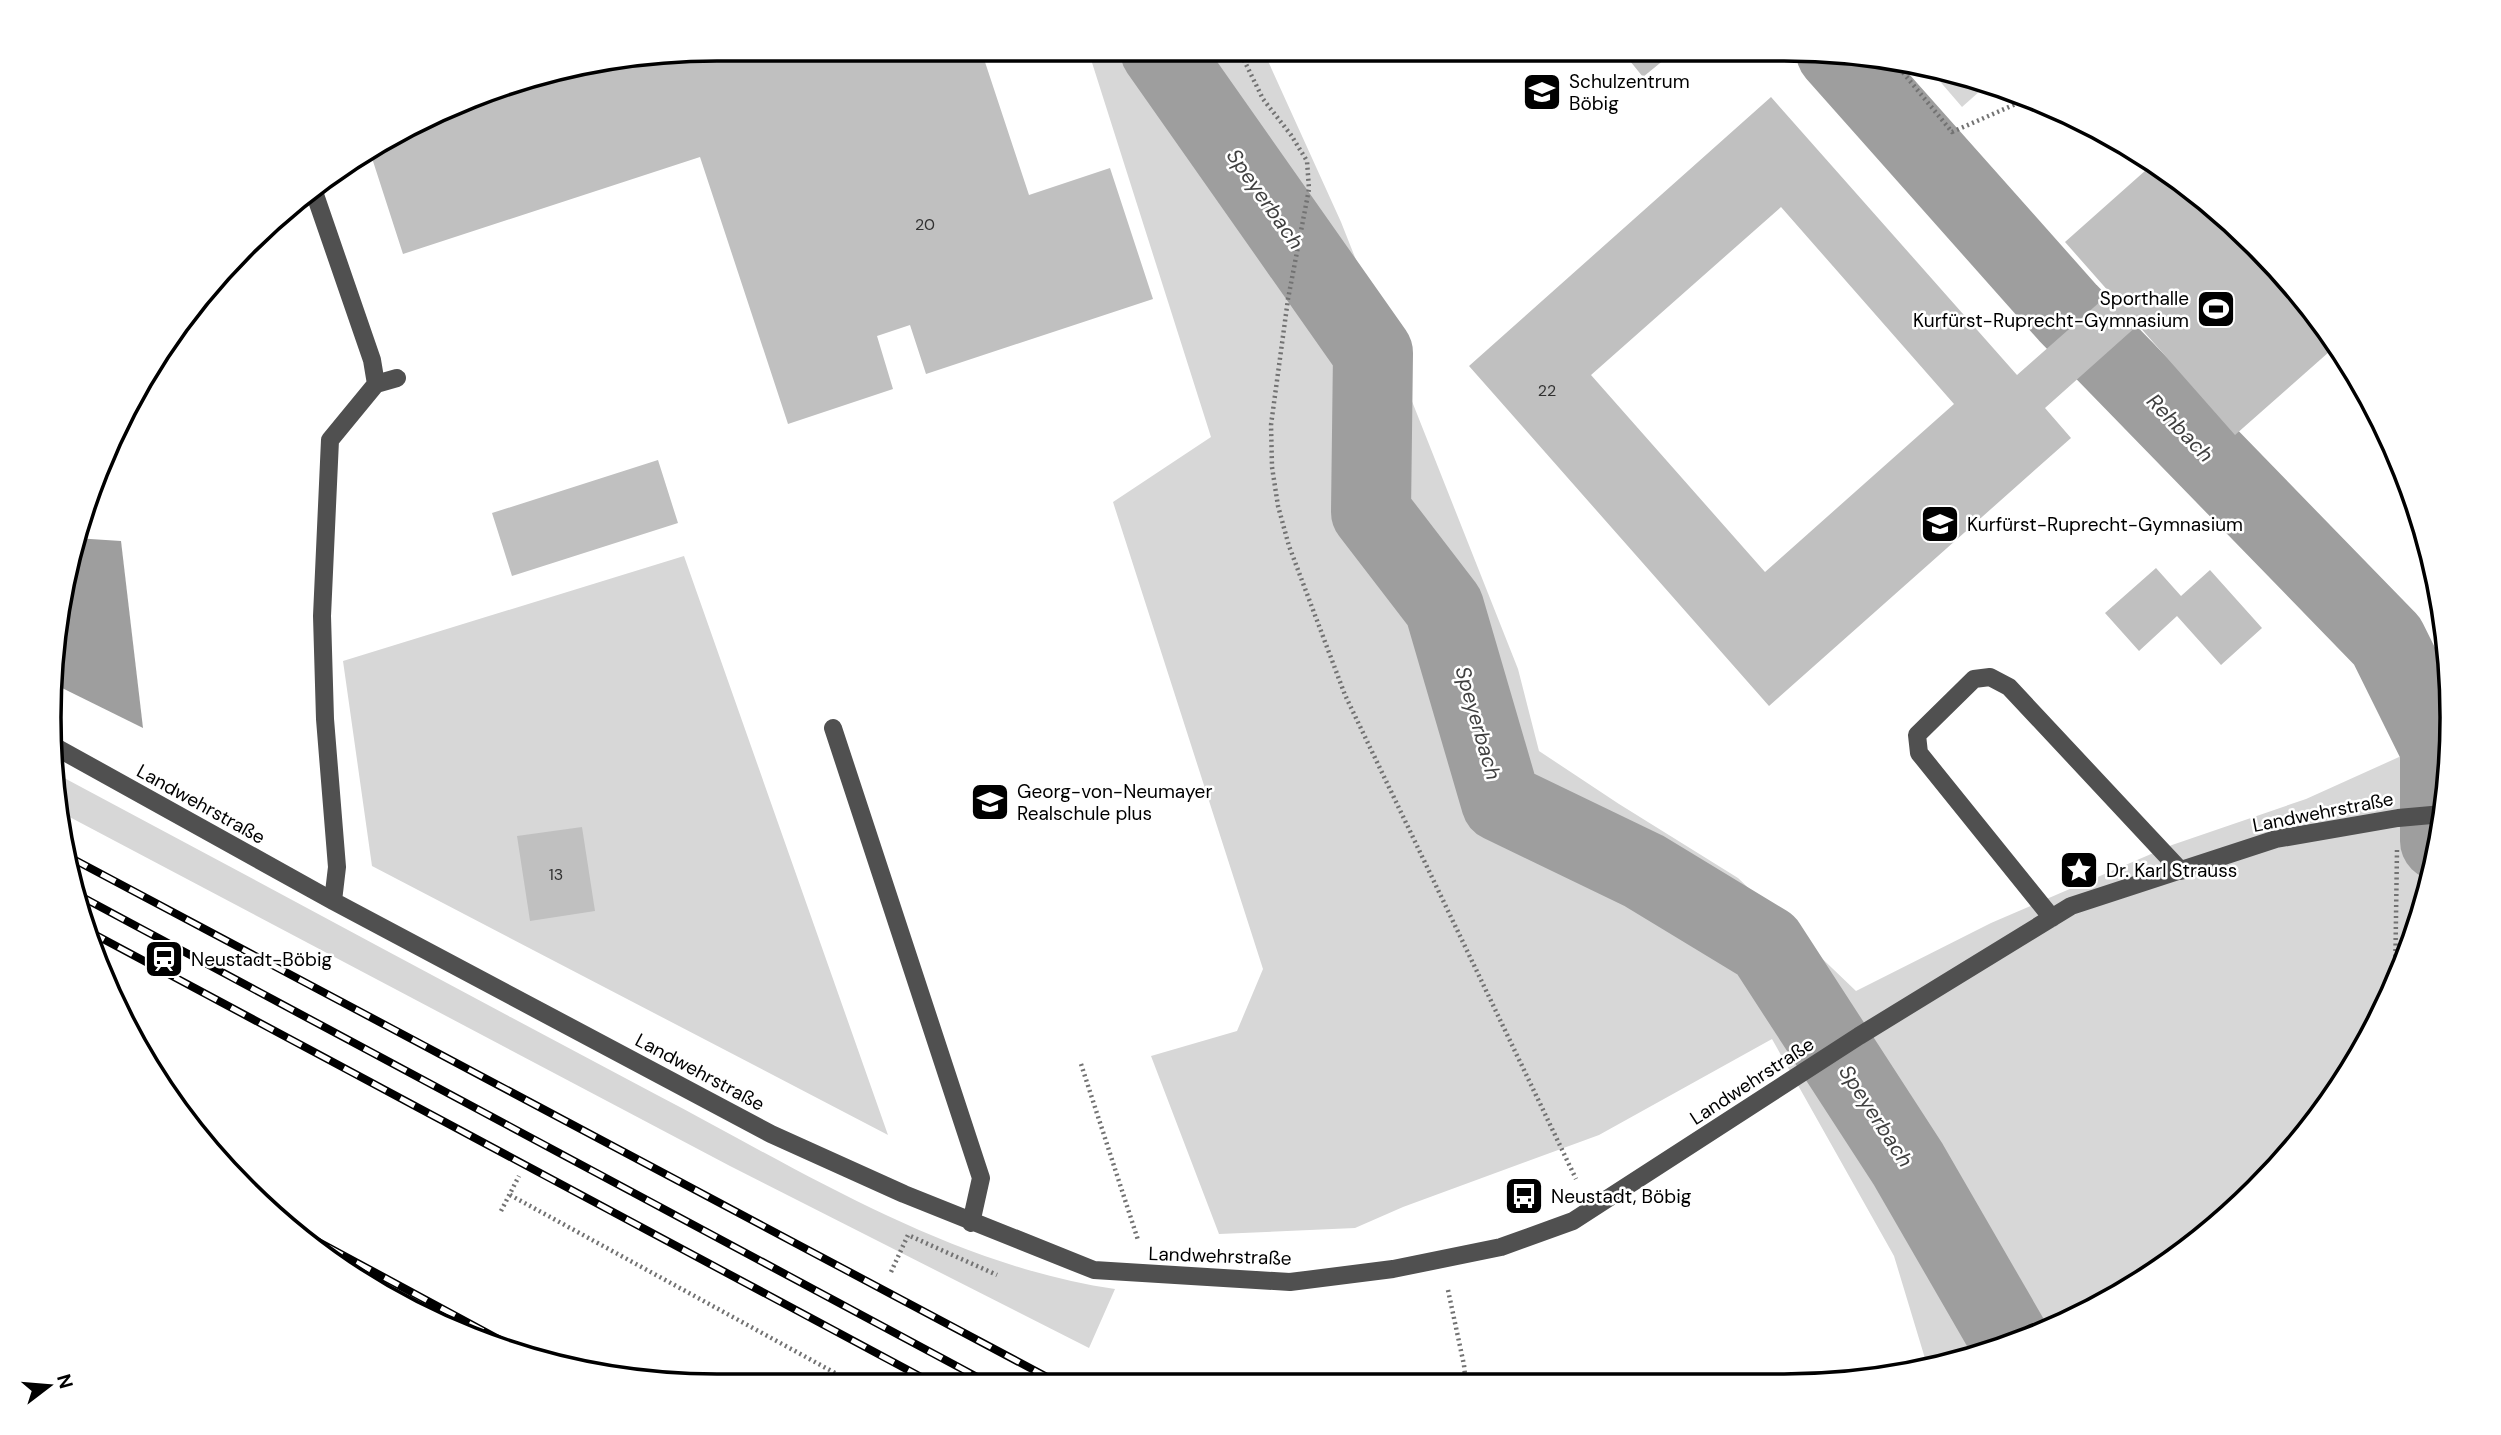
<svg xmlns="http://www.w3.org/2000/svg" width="2501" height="1435" font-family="'DM Sans',sans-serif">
<rect width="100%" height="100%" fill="#fff"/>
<path fill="#d7d7d7" d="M1088 50H1263L1341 222 1518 669 1539 751 1619 804 1738 878 1856 991 1991 923 2172 845 2306 799 2450 734 2439 848 2401 973 2340 1089 2256 1190 2118 1296 1998 1351 1927 1365 1894 1256 1772 1039 1599 1135 1403 1207 1355 1228 1219 1234 1151 1056 1237 1031 1263 969 1113 502 1211 437Z
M1931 71 1989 83 1962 107Z
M684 556 888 1135 372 866 343 661Z
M53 772C254 879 455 988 657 1095 802 1171 950 1265 1115 1289L1089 1348 730 1166 62 813Z"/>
<path fill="#9e9e9e" d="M75 538 121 541 143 728 58 686 72 544Z"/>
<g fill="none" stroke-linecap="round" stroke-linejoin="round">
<path stroke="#9e9e9e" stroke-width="80" d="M1160 50 1373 353 1371 512 1444 607 1501 802 1644 871 1766 945 1908 1164 2012 1344
M1836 52 2068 313 2387 641 2440 748V841"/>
</g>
<path fill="#c0c0c0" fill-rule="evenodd" d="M718 49H1021L985 62 1029 195 1110 168 1153 299 926 374 910 325 877 336 893 389 788 424 700 157 403 254 371 155 503 84Z
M1621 50H1676L1643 77Z
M1771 97 2017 375 2110 293 2065 242 2155 162 2256 245 2338 344 2235 435 2138 325 2045 408 2071 438 1769 706 1469 366ZM1781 207 1954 404 1765 572 1591 375Z
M658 460 678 523 512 576 492 513Z
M2156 568 2181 596 2210 570 2262 628 2221 665 2177 616 2139 651 2105 613Z
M582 827 595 911 530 921 517 836Z"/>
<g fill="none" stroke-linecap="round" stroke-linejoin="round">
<path stroke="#727272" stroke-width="4.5" stroke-dasharray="2 3.5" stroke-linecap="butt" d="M1239 50 1263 99 1291 135 1307 161 1309 189 1288 299 1271 425 1272 467 1278 506 1289 546 1345 695 1576 1179
M1896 64 1952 132 2027 99
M2395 984 2397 850
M1081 1064 1138 1240
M510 1195 857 1385
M501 1211 519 1176
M891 1272 908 1235 997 1275
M1448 1290 1464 1365 1466 1385"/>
<path stroke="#505050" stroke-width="18" d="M312 186 372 360 376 384 330 440 322 616 325 719 337 867 333 901
M376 384 397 378
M833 728 981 1178 971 1223
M52 745 333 901 771 1134 904 1194 1094 1270 1290 1282 1393 1269 1501 1247 1573 1221 1859 1036 2071 906 2276 839 2398 818 2443 814
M2052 918 1919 753 1917 735 1974 679 1990 677 2009 687 2181 871"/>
<g stroke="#000" stroke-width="8">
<path id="rail" d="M73 859 1062 1385
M82 897 992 1385
M90 932 936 1385
M300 1232 530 1356"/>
</g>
<use href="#rail" stroke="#fff" stroke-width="5" stroke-dasharray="16" stroke-linecap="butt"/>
</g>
<defs>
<g id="school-square" transform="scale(2.0125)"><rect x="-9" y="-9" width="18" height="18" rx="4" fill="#000" stroke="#fff"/><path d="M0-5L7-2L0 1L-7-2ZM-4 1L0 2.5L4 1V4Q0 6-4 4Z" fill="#fff"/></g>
<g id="stadium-square" transform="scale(2.0125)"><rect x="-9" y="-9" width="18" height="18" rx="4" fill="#000" stroke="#fff"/><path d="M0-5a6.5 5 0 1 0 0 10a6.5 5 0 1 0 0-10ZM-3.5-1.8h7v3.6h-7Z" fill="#fff"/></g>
<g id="sight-square" transform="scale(2.0125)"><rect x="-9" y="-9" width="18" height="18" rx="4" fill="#000" stroke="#fff"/><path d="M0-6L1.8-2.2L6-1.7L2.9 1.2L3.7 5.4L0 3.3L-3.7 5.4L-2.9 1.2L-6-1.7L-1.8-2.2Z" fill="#fff"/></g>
<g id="station-square" transform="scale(2.0125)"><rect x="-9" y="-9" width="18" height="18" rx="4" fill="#000" stroke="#fff"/><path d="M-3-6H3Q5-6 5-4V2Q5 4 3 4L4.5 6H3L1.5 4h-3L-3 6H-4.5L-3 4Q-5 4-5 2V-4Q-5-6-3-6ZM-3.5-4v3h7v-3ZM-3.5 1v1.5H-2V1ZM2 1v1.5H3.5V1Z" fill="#fff"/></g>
<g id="bus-square" transform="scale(2.0125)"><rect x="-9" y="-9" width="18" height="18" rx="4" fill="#000" stroke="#fff"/><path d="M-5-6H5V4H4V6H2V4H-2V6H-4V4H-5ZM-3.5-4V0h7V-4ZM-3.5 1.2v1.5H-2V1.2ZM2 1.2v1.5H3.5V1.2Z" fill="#fff"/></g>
</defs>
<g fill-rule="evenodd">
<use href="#school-square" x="1542" y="92"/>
<use href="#stadium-square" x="2216" y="309"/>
<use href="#school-square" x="1940" y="524"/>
<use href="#school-square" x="990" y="802"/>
<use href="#sight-square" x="2079" y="870"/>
<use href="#station-square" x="164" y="959"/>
<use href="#bus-square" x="1524" y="1196"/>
</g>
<g text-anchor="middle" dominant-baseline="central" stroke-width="5" stroke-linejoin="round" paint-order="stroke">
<g font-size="16" fill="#303030">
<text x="925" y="224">20</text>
<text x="1547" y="390">22</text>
<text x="556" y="874">13</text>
</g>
<g font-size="19" fill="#000" stroke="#fff" text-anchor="start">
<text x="1569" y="81">Schulzentrum<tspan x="1569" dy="22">Böbig</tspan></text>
<text x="2189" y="298" text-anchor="end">Sporthalle<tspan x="2189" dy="22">Kurfürst-Ruprecht-Gymnasium</tspan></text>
<text x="1967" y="524">Kurfürst-Ruprecht-Gymnasium</text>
<text x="1017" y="791">Georg-von-Neumayer<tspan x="1017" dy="22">Realschule plus</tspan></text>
<text x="2106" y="870">Dr. Karl Strauss</text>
<text x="191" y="959">Neustadt-Böbig</text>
<text x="1551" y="1196">Neustadt, Böbig</text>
</g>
<g font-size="19" fill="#000" stroke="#fff">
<text transform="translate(201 804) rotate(29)">Landwehrstraße</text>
<text transform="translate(2323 812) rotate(-11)">Landwehrstraße</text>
<text transform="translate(700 1072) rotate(28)">Landwehrstraße</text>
<text transform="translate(1752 1081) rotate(-33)">Landwehrstraße</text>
<text transform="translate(1220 1256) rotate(2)">Landwehrstraße</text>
</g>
<g font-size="21" font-style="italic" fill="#3f3f3f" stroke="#fff">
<text transform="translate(1265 199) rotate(55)">Speyerbach</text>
<text transform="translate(2180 428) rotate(46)">Rehbach</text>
<text transform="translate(1478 723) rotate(74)">Speyerbach</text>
<text transform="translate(1876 1116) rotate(57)">Speyerbach</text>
</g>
</g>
<path d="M0 0H2501V1435H0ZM717 61H1784A656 656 0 0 1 2440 717V718A656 656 0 0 1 1784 1374H717A656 656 0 0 1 61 718V717A656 656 0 0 1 717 61Z" fill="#fff" fill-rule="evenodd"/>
<path fill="none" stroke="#000" stroke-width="3.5" d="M717 61H1784A656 656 0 0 1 2440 717V718A656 656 0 0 1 1784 1374H717A656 656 0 0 1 61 718V717A656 656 0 0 1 717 61Z"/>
<g transform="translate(49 1386) rotate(74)" stroke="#ffffff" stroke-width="5" paint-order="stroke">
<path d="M0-5L12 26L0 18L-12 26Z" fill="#000000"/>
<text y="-10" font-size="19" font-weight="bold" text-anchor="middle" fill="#000000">N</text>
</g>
</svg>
